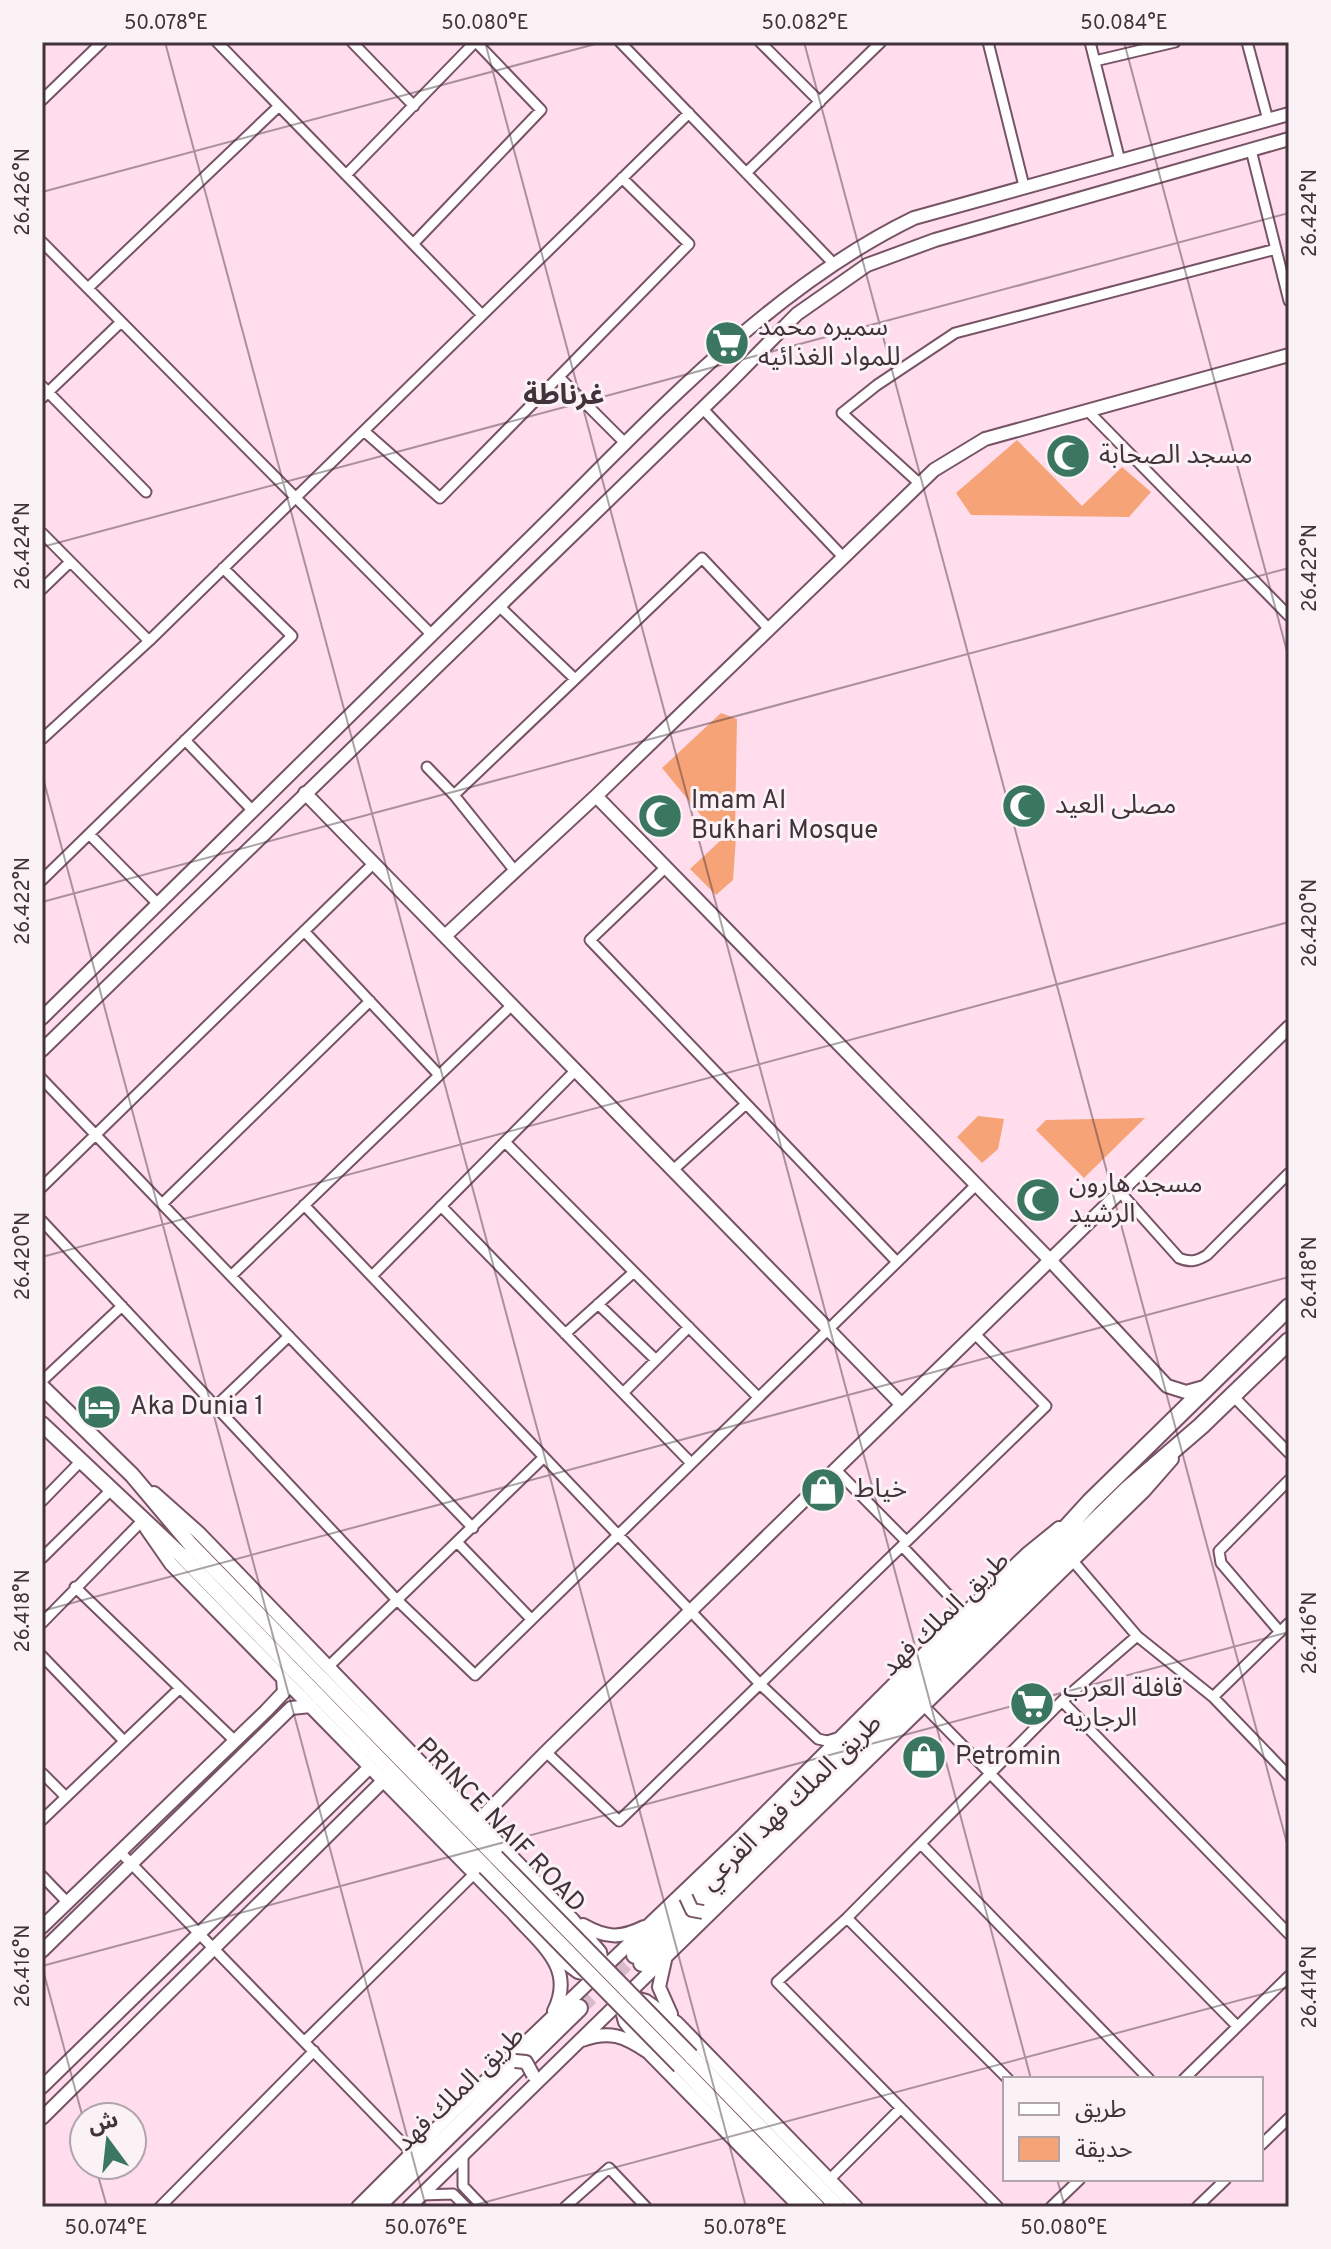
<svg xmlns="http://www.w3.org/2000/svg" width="1331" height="2249" font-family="Overpass,'Noto Sans Arabic',sans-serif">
<rect width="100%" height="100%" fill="#ffdded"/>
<path fill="#f7a378" d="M1017 440 1082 506 1122 467 1151 492 1129 517 971 515 956 493Z
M721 713 737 719 735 830 718 836 662 768Z
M736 837 733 880 716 895 690 869 720 841Z
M978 1116 1004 1119 998 1149 982 1163 957 1137Z
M1145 1118 1084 1178 1036 1130 1046 1120Z"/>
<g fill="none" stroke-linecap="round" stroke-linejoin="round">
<path stroke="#d9bbc9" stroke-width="16" stroke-dasharray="16 8" stroke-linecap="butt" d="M579 2008 635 1955"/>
<g stroke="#765365" stroke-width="13">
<path id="street" d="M217 42 482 315
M352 42 414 106
M620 42 833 263
M760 42 820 102
M988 42 1024 186
M1090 42 1120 161
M1247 42 1268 120
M1095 61 1175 42
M42 100 102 42
M1251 150 1289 301
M746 173 881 42
M346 175 475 42
M42 242 432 635
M413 244 541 110 476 42
M88 288 279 106
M559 377 626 444
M42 386 146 492
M42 398 121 322
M703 409 844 558
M1088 411 1289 616
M364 431 440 498 689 244 622 178
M920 484 842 413 877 385 955 333 1276 249
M42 533 149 641
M42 589 70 562
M499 606 575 679
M42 739 149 641 689 113
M185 740 253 811
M427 767 454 795
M89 834 158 904
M666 867 590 940 897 1262
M515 871 454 795 702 558 769 629
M42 880 292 636 223 568
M304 931 439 1075
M42 1079 473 1528
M505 1142 758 1397
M673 1170 746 1104
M42 1187 374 863
M1120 1192 1179 1258C1190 1263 1197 1261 1207 1255L1289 1173
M162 1204 370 1001
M304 1205 760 1684 818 1739 827 1741 837 1738
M441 1206 690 1462
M42 1221 396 1599 475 1675 976 1185
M231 1276 512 1005
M372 1276 576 1070
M598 1304 656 1360
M565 1334 634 1272
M42 1381 122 1306
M623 1393 689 1327
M1233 1396 1289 1453
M216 1406 289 1336
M835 1469 906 1541
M42 1501 80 1462
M457 1542 531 1619
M902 1546 953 1600 958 1610 956 1622
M42 1558 112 1489
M1073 1561 1137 1636 1213 1697 1289 1776
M75 1587 235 1741
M42 1623 142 1521
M1280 1632 1221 1563 1219 1551 1289 1480
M42 1656 124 1741
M328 1667 544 1457
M1213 1697 1289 1623
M1062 1701 1289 1934
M924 1706 1237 2026
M546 1752 619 1821 1046 1406 974 1333
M42 1773 66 1797
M42 1820 180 1688
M921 1844 1149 2079
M120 1852 412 2153
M42 1876 67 1902
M847 1918 1008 2079
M305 2041 474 1874
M1184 2079 1289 1976
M1261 2145 1289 2118
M463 2155V2186L483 2207
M829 2180 901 2108
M421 2195 453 2194 466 2207
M160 2207 314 2051
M565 2207 609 2168 646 2207
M998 2207 777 1982 847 1918 1062 1701 1137 1636
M1051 2207 1080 2179
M1197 2207 1226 2179"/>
</g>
<g stroke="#765365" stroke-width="16">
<path id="secondary" d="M305 793 901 1404
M596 796 1049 1259 1167 1386 1186 1392 1204 1387
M445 936 596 796 934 470 985 439 1289 355
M42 1018C202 861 362 704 521 547 640 431 763 291 914 218L1289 114
M42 1050 732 380 797 314 867 265 935 240 1289 139
M154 1493 199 1533 573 1920 600 1952 603 1968
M146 1528 171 1564 513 1913C540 1944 576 1967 554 2011
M477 1822 546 1752 1289 1027
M583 1925C606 1938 620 1939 644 1927
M42 1927 266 1711 284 1692 283 1678
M42 1951 291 1708 311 1706
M555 1955 578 1972 594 1976
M665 1960 659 1987 671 2014
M632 1997 646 2001 677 2023 856 2207
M620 2004 625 2022 641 2043
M582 2040C610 2030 624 2036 648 2052L800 2207
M42 2087 370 1767
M42 2118 383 1781
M358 2207 451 2114 743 1835 956 1622 1027 1554 1059 1528
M409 2207 1144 1491 1172 1459"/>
</g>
<g stroke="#765365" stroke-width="18">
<path id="primary" d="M42 1387 132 1475 191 1545 496 1857
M42 1424 180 1554 485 1867
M691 2056 838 2207
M680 2066 817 2207"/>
</g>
<g stroke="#765365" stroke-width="20">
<path id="highway" d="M635 1955 1037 1560 1090 1502 1289 1307
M642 1963 1128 1489 1201 1426 1289 1341
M376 2207 579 2008"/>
</g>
<use href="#street" stroke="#fff" stroke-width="9"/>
<use href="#secondary" stroke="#fff" stroke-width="12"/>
<use href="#primary" stroke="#fff" stroke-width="14"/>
<use href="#highway" stroke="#fff" stroke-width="16"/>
<g stroke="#765365" stroke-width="16" stroke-linecap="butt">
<path id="secondary-bridge" d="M686 1897 692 1910 703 1912
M515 2061 526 2062 533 2075"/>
</g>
<g stroke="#765365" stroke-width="18" stroke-linecap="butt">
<path id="primary-bridge" d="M496 1857 691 2056
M485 1867 680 2066"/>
</g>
<use href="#secondary-bridge" stroke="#fff" stroke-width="12"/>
<use href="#primary-bridge" stroke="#fff" stroke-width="14"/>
</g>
<path fill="none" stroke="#42323a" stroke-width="2" stroke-opacity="0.45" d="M165 42 746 2207M485 42 1031 2079M804 42 1289 1851M1124 42 1289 659M42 192 603 42M42 547 1289 213M42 774 426 2207M42 902 1289 568M42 1257 1289 922M42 1611 1289 1277M42 1966 84 2122M42 1966 1289 1632M95 2165 107 2207M1057 2179 1065 2207M467 2207 1289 1987"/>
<defs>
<g id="supermarket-disc" transform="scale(2.3)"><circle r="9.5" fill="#3b7660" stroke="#fbf2f6"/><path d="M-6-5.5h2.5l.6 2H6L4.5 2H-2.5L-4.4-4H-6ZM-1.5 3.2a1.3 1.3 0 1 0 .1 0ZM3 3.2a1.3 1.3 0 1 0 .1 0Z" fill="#fff"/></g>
<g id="mosque-disc" transform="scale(2.3)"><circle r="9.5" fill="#3b7660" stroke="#fbf2f6"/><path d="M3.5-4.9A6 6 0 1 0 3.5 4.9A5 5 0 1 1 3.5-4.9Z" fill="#fff"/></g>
<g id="hotel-disc" transform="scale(2.3)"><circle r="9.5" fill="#3b7660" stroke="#fbf2f6"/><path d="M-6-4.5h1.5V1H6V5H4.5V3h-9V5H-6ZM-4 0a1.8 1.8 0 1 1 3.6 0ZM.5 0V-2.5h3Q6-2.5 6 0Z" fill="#fff"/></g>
<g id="shop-disc" transform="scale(2.3)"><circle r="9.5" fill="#3b7660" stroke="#fbf2f6"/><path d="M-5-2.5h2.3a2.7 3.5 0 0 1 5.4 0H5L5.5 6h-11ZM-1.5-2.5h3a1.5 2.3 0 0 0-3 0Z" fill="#fff"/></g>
</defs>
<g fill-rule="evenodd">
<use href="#supermarket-disc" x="727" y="343"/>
<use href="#mosque-disc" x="1068" y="456"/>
<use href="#mosque-disc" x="1024" y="806"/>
<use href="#mosque-disc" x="660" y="816"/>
<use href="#mosque-disc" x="1038" y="1200"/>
<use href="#hotel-disc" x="99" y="1407"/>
<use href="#shop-disc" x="823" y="1490"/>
<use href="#supermarket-disc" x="1032" y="1704"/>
<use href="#shop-disc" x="924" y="1757"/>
</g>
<g text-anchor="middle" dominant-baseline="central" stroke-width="6" stroke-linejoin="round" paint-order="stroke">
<g font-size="26" fill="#42323a" stroke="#fbf2f6" text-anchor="start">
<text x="758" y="328">سميره محمد<tspan x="758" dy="30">للمواد الغذائيه</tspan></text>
<text x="1099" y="456">مسجد الصحابة</text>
<text x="691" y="801">Imam Al<tspan x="691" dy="30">Bukhari Mosque</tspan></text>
<text x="1055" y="806">مصلى العيد</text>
<text x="1069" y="1185">مسجد هارون<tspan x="1069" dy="30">الرشيد</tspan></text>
<text x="130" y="1407">Aka Dunia 1</text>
<text x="854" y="1490">خياط</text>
<text x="1063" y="1689">قافلة العرب<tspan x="1063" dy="30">الرجاريه</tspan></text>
<text x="955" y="1757">Petromin</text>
</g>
<g font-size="26" fill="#42323a" stroke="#fbf2f6">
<text transform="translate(946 1615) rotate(-44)">طريق الملك فهد</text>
<text transform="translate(792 1803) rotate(-44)">طريق الملك فهد الفرعي</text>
<text transform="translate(500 1826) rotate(46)">PRINCE NAIF ROAD</text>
<text transform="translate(461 2090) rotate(-44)">طريق الملك فهد</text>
</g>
<g font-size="28" font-weight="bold" fill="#42323a" stroke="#fbf2f6">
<text x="564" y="397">غرناطة</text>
</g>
</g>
<rect width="1331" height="2249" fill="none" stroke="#fbf2f6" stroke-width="88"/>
<rect x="1003" y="2077" width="260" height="104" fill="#fbf2f6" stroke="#b1a5ab" stroke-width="2"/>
<rect x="1019" y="2103" width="40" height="12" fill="#ffffff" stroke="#b1a5ab" stroke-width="2"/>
<text x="1075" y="2117" font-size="24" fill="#42323a">طريق</text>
<rect x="1019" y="2137" width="40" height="24" fill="#f7a378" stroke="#b1a5ab" stroke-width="2"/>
<text x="1075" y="2157" font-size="24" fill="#42323a">حديقة</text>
<g transform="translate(108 2141) rotate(345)"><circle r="38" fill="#fbf2f6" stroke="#b1a5ab" stroke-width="2"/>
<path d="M0-6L14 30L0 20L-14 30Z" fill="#3b7660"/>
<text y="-12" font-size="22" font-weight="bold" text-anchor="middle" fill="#42323a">ش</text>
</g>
<rect x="44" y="44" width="1243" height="2161" fill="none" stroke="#42323a" stroke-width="3"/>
<g font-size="20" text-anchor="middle" fill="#42323a">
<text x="166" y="29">50.078°E</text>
<text x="485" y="29">50.080°E</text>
<text x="805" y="29">50.082°E</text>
<text x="1124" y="29">50.084°E</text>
<text transform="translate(22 192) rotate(-90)" y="7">26.426°N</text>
<text transform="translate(1309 213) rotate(-90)" y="7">26.424°N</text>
<text transform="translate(22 546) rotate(-90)" y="7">26.424°N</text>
<text transform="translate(1309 568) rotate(-90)" y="7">26.422°N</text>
<text transform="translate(22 901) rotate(-90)" y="7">26.422°N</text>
<text transform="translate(1309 923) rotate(-90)" y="7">26.420°N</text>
<text transform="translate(22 1256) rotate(-90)" y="7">26.420°N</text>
<text transform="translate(1309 1278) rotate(-90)" y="7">26.418°N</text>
<text transform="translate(22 1611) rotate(-90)" y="7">26.418°N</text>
<text transform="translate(1309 1633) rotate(-90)" y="7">26.416°N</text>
<text transform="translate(22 1966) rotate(-90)" y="7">26.416°N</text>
<text transform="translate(1309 1987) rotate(-90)" y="7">26.414°N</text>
<text x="106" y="2234">50.074°E</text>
<text x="426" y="2234">50.076°E</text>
<text x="745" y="2234">50.078°E</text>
<text x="1064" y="2234">50.080°E</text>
</g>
</svg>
